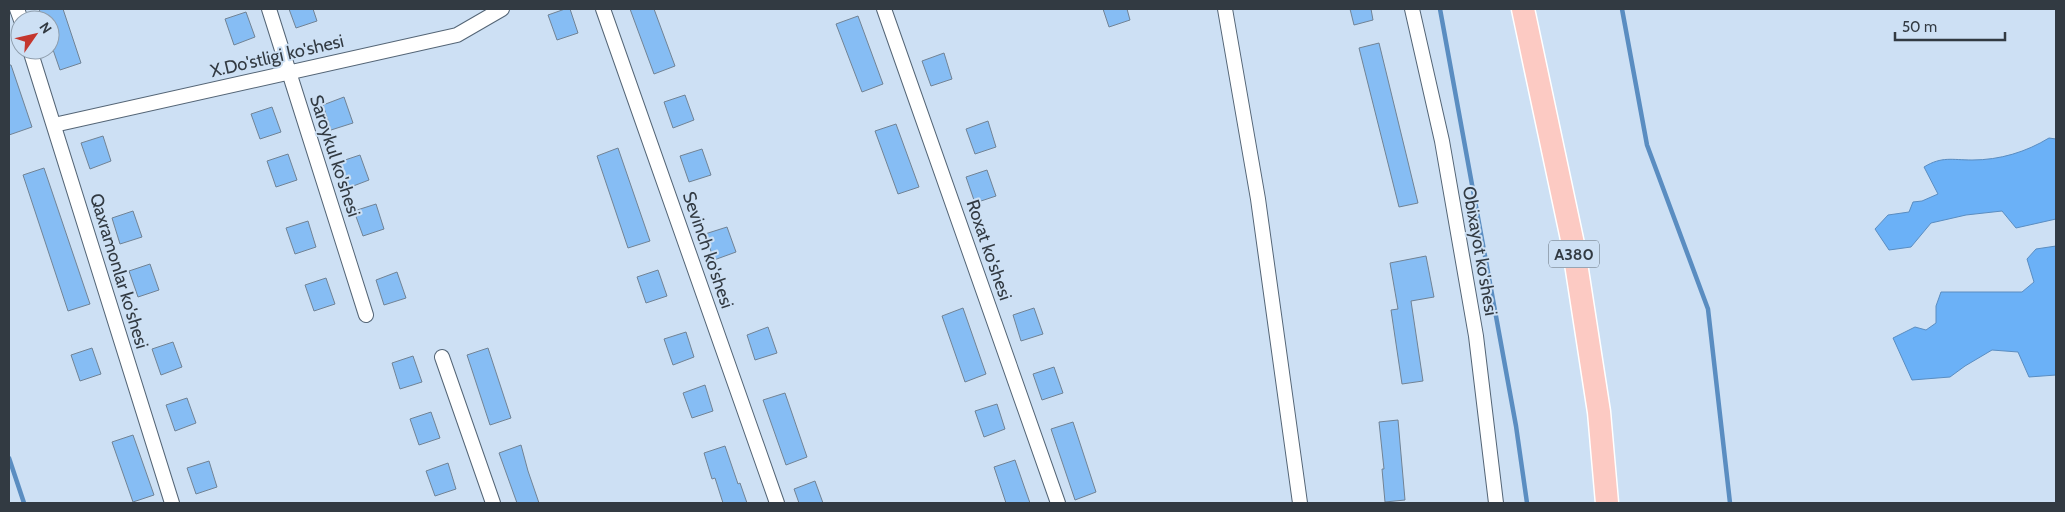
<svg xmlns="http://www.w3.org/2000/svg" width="2065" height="512" font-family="Cabin,sans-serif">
<rect width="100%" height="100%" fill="#cde0f4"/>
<path fill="#6bb1f7" stroke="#5a8dc1" d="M2049 138 2056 139V219L2016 228 2002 211 1966 215 1931 223 1911 247 1889 250 1875 229 1888 215 1909 212 1913 202 1922 201 1938 194 1924 167C1942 156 1952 160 1972 160 2000 160 2026 152 2049 138Z
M2056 246V375L2029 377 2018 352 1992 350 1965 366 1950 377 1912 380 1893 338 1915 327 1926 330 1936 323V306L1941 292H2022L2034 282 2027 259 2036 249Z"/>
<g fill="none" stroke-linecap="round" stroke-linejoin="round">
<path stroke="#5a8dc1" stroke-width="4.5" d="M1440 9 1516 426 1527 503
M1622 9 1647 145 1708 309 1730 503
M9 458 24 503"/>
</g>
<path fill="#86bdf4" stroke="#718395" d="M39 9H63L81 63 60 70 50 41V20H43Z
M289 9H313L317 21 296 28Z
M565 9H570L578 33 557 40 548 15Z
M630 9H654L675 66 654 74Z
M1103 9H1127L1130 20 1109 27Z
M1350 9H1371L1373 20 1354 25Z
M246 12 255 37 234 45 225 19Z
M858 16 883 84 862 92 836 24Z
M1379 43 1418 203 1399 207 1359 48Z
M944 53 952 79 931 86 922 61Z
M9 65H11L32 127 9 135Z
M685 95 694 120 673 128 664 102Z
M344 97 353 123 331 130 323 105Z
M272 107 281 132 260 139 251 114Z
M988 121 996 147 975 154 966 129Z
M896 124 919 187 898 194 875 131Z
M103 136 111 161 90 169 81 143Z
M618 148 650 241 628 248 597 156Z
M702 149 711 175 689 182 680 156Z
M288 154 297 180 276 187 267 161Z
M360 155 369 180 348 188 339 162Z
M44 168 90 304 68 311 23 175Z
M987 170 996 196 975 203 966 177Z
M376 204 384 229 363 236 354 211Z
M133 211 142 237 120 244 112 218Z
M308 221 316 247 295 254 286 228Z
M727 227 736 252 714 260 705 234Z
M1426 256 1434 297 1411 301 1423 381 1402 384 1391 310 1398 309 1390 263Z
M150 264 159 290 138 297 129 271Z
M658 270 667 296 646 303 637 277Z
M397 272 406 298 384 305 376 280Z
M326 278 335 304 314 311 305 285Z
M963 308 986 374 965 382 942 316Z
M1034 308 1043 334 1021 341 1013 315Z
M768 327 777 353 755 360 747 335Z
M686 332 694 357 673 365 664 339Z
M173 342 182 367 161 375 152 349Z
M92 348 101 374 80 381 71 355Z
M488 348 511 418 490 425 467 355Z
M413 356 422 382 400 389 392 363Z
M1054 367 1063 393 1042 400 1033 374Z
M705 385 713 411 692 418 683 393Z
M785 393 807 457 786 465 763 400Z
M187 398 196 423 175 431 166 405Z
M997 404 1005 429 984 437 975 411Z
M431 412 440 438 419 445 410 419Z
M1398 420 1405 500 1385 502 1382 469H1384L1379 422Z
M1073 422 1096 492 1075 500 1051 429Z
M133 435 154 495 133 502 112 442Z
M521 445 528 471 539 503H517L499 453Z
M725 446 738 484 740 483 747 503H723L715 478 712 479 704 453Z
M1015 460 1024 486 1030 503H1006L994 467Z
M209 461 217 487 196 494 187 468Z
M448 463 456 489 435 496 426 471Z
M815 481 823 503H799L794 489Z"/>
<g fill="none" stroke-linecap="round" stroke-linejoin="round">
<g stroke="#546576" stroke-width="16">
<path id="minor" d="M17 9 21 20
M269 9 366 315
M603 9 777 503
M884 9 1058 503
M1225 9 1258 199 1300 503
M1412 9 1442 141 1476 336 1496 503
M30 50 172 503
M54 125 457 35 502 9
M442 357 493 503"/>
</g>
<g stroke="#fff" stroke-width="25">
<path id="trunk" d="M1523 9 1573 244 1599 412 1607 503"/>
</g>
<use href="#minor" stroke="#fff" stroke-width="14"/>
<use href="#trunk" stroke="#fccac3" stroke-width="22"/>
</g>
<g text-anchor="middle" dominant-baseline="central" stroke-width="4" stroke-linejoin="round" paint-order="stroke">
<rect fill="#cde0f4" stroke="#606c77" stroke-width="1" x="1549" y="240.5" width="50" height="27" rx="4"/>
<g font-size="16" font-weight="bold" fill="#323a42">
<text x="1574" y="254">A380</text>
</g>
<g font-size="18" fill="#323a42" stroke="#cde0f4">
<text transform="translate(277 56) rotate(-13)">X.Do'stligi ko'shesi</text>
<text transform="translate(335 156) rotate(72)">Saroykul ko'shesi</text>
<text transform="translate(708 250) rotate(71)">Sevinch ko'shesi</text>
<text transform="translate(989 250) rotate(71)">Roxat ko'shesi</text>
<text transform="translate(1480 251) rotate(80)">Obixayot ko'shesi</text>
<text transform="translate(119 271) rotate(73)">Qaxramonlar ko'shesi</text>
</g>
</g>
<rect width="2065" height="512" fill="none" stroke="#323a42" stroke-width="20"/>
<g transform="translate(35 35) rotate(56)"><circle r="24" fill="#cde0f4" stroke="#8f9ead"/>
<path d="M0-4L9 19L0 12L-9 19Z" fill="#c4362e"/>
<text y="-8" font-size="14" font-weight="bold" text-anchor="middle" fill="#323a42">N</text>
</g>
<path d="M1895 32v8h110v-8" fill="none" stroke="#323a42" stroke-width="2.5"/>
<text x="1902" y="32" font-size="15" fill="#323a42" stroke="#cde0f4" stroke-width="4" paint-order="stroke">50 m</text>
</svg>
